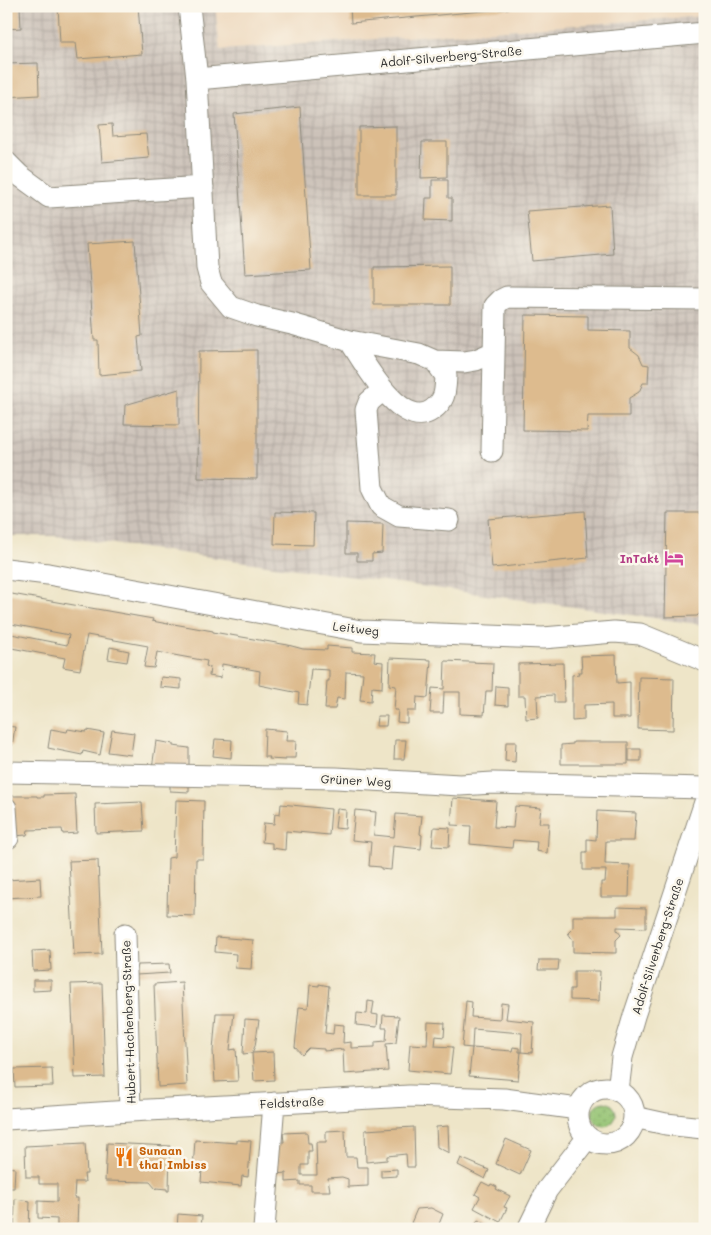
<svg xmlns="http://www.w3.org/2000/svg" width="711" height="1235" font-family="Mali,sans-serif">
<defs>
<pattern id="industrial-grid" width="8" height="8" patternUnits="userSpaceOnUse" patternTransform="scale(1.25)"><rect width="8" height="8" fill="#ccc2b9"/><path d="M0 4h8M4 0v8" fill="none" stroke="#afa79f"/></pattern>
<pattern id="grass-dots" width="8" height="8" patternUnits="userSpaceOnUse" patternTransform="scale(1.25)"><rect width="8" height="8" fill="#94c372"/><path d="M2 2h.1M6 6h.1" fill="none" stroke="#799f5e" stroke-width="1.8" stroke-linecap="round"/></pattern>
</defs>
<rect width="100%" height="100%" fill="#fbf7ec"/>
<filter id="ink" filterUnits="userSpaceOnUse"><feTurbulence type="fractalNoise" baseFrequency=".02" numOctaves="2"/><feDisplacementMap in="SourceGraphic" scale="10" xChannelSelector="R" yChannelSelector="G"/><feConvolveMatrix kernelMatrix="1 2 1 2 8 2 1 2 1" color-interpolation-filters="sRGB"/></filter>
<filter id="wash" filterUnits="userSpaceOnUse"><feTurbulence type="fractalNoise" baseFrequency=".0096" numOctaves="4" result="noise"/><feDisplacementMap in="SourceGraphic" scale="20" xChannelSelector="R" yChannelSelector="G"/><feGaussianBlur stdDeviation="1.12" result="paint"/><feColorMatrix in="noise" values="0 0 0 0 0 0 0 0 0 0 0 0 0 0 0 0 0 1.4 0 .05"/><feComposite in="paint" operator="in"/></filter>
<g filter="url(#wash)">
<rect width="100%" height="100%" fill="#eee5c8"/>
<path fill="#edd7bb" d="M215 6H704L705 16 219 50Z"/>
<path fill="url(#industrial-grid)" d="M6 6H215L220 50 705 16V625L56 536H6Z"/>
<path fill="url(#grass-dots)" stroke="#60774e" d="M592 1114a12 12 0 1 1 24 0a12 12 0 1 1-24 0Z"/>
<g id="blocks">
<path fill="#ddbb8e" d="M6 6H20L21 28 6 29Z
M58 6H138L142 54 78 59 76 43H60Z
M350 6H515L516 8 351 23Z
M38 63 39 95 6 97V64Z
M300 107 311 270 245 274 234 114Z
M112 124 113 136 146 134 149 158 102 162 99 125Z
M396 126V195H359V127Z
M422 142H447V177L421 178Z
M432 180H448V198H452V221L425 220 426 198H432Z
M610 205 613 254 532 261 527 211Z
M135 241 142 336 138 337 141 371 99 375 98 340H94L87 244Z
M450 266V305H374V267Z
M525 315 588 316V330L630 331V348L639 355 643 364 649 365 648 383H643L639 392 629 398V416H588L587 431 523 430Z
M257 350V479L198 478 199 351Z
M179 389V425L124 424 125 405Z
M585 511 588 558 492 568 488 519Z
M275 512 314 513 313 545 274 544Z
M667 513H702V611L697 616 665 617Z
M346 523 383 524 382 553 372 554V561H357V553H346Z
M6 593 153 619 152 621 168 624V623L213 631V632L288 645 303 649 327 650V646L352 648V652L375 653 374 661 383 662 382 688 372 687 371 701 360 700 363 673 346 672 345 699 337 698 335 709H325L327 681H329V670L311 669 307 705 298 704 299 693 259 685 260 671 222 664 221 678 209 676 210 667 206 666 207 661 157 652 154 668 144 667 148 646 87 635 80 670 63 667 65 658 6 647V633L67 645 69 635 6 623Z
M110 647 129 651 127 662 108 659Z
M616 655 617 683 630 682V718H612V704L584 705V720L572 721V675L579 674 578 672H582L581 656Z
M390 658 431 660 428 698 417 697 416 711H407V723L397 722 398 710H394L396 686 389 685Z
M445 661 493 663 492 691H486L484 715 460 714V692H444L443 713H430L432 688 444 689Z
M563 663 564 702H554V695L537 696 538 718 526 719 525 696H518V664Z
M161 677 181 679V689L160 687Z
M639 677 674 678 673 730 638 729Z
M496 686 508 687V706L495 705Z
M377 716H387L386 726H376Z
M6 726 15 727 12 746 6 745Z
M51 729 67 732 68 729 86 732 87 730 104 733 100 755 83 751 82 755 48 748Z
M265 729 287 731 286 741H296L295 758H286V760L269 759 270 757H264Z
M112 730 134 733 131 755 108 752Z
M215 739 232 740 231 758 213 756Z
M395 740H406L404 759H394Z
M156 741 173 744V746L189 748V770L152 768Z
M506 742H516L515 762 505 761Z
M573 742H628V764H561V745L573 744Z
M629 749H641V761H629Z
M170 782 189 783V792L170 791Z
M75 794 77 833 63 834 62 829 28 830 27 835 13 836 12 796H37V797H44V795Z
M453 798 496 801 494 827 513 828 515 806 541 808 539 823H549L547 853 536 851 537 842 513 840 512 848 470 844 471 826 451 825Z
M176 800 204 801 203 859H196L195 916 167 915 168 858 174 857Z
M142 802 144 831 96 833 95 804Z
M281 804 331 809 329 835 286 831 285 850 272 848V843L262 842 264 823 274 824 275 813 280 814Z
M337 809 346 810 345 829 335 828Z
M355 810 376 812 374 835 394 837 396 814 422 816 420 834 422 835 421 849 393 846 391 870 381 869V867L369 866 371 842 352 840Z
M597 811 636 813 634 841H606L605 864 630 865 629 897H601V882H605L606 870H583V852H587V839L596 840Z
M434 827 450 828 449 847 432 846Z
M98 860 102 954 74 955 69 861Z
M40 878 41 896 6 898V880Z
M617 907 646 908V928L617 927V930L621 935 616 940V953L573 952V940L568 933 573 928V916H617Z
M216 937 253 940 251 969 235 968 236 954 215 952Z
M50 950 51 970 33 971 32 951Z
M539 960H559L558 970H538Z
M169 964 170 973 136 975 138 965Z
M574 971H600L599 1001 570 1000V989H574Z
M33 980H51V990L33 991Z
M182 982 187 1085 158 1087 154 984Z
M102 983 105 1077 75 1078 71 984Z
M319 984 329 986 325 1033 333 1034 334 1024 344 1025 343 1043 351 1042V1048L375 1047V1042L386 1041 387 1028H382L383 1015 399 1016 396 1043 386 1044 388 1071 344 1074 343 1049 324 1051V1049L309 1048 302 1055 295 1047 299 1007 308 1008 310 985 319 986Z
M368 1001 374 1002 372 1014 378 1015 377 1027 356 1025 357 1013 367 1014Z
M466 1001 472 1002 471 1017 500 1019 501 1003 508 1004 506 1019 534 1022 532 1053 521 1052 522 1033 473 1029 472 1048 462 1047Z
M216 1013H234L230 1050 236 1049 238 1081 215 1082 213 1051Z
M245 1019 259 1020 255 1046 252 1053 243 1054Z
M428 1022 445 1023 444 1037 436 1036 435 1046 453 1047 450 1074 408 1070 410 1044 427 1045Z
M513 1047 519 1048V1052H521L518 1080 469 1076 472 1048 512 1051Z
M273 1052 274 1080 254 1081 252 1053Z
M52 1068 53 1086 15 1087 14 1069Z
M448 1126 449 1153 437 1147 436 1127Z
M414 1127 415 1167H407L406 1154 387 1156V1160L366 1162 365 1130Z
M345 1130 346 1157H356L357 1167H368V1186L348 1187V1179L342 1177 328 1178 330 1191H311V1185H300V1181L286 1182V1173L276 1174 275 1143 284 1142 283 1133 307 1132 308 1143H311L312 1151H308V1165H301V1175H317L316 1142H326V1131Z
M506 1139 531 1150 520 1175 496 1164Z
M195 1140 237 1143V1140L251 1141 248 1177 242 1176 241 1186 201 1182 202 1170 193 1169Z
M85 1143 87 1174H84L85 1182H75L74 1198H78L77 1229H57V1219L38 1218V1201L57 1202V1184H39V1177H26L25 1146Z
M107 1143 170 1146 169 1191H167V1189L156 1188V1189L150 1182 105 1181Z
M461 1158 489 1170 485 1179 458 1165Z
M6 1167 15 1168 14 1188H6Z
M397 1169V1176L381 1177V1170Z
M482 1182 490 1186 491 1184 497 1187 496 1189 510 1196 504 1207 507 1208 500 1222 474 1208 480 1197 475 1194Z
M15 1199 30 1201 29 1229H14Z
M431 1208 443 1214 437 1229H425L411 1223 417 1209Z
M178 1214 202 1216 201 1229H177Z
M478 1220 495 1229H473Z"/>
</g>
</g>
<g filter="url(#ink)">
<use href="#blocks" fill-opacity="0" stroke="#8c887a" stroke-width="1"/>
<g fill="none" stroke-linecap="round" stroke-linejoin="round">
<g stroke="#8c887a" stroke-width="23">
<path id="minor" d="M189 6 197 79 207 268 211 283 231 307 257 316 292 324 350 341 419 354 435 361 446 376C445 391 446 400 432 410 402 432 363 361 350 341
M197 79 705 33
M6 162 19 175 49 197 203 187
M435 361 464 362 476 360 494 352
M383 390 369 402 366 410 372 488 381 506 399 516 449 520
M492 451 495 306 501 300 507 297 705 299
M6 569 48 574 361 631 543 638 614 632 640 634 705 661
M6 772 336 778 460 785 493 783 705 788
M6 808 8 838
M125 934 130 1111
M578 1116a28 28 0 1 1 56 0a28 28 0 1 1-56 0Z
M618 1091 622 1057 634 1016 705 802
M634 1117 666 1124 703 1128
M6 1119 130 1111 409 1096 504 1099 578 1109
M264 1229 274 1103
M528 1229 547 1190 588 1137"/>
</g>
<use href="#minor" stroke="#fff" stroke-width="21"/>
</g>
</g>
<defs>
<g id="hotel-bare" transform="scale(1.5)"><path d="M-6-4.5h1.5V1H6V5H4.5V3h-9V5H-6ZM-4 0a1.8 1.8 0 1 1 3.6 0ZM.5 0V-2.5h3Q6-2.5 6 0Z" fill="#d1479c" stroke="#fbf7ec" stroke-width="2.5" paint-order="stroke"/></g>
<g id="restaurant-bare" transform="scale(1.5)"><path d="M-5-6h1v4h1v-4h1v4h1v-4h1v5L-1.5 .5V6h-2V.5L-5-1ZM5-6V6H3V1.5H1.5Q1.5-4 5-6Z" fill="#e8710a" stroke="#fbf7ec" stroke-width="2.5" paint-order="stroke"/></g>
</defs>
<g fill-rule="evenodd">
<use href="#hotel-bare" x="674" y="558"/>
<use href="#restaurant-bare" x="124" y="1157"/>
</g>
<g text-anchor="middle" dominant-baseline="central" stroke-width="5" stroke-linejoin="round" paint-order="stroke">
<g font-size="12" fill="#2b2b2b" stroke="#fbf7ec">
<text transform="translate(451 56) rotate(-5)">Adolf-Silverberg-Straße</text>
<text transform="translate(356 628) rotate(7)">Leitweg</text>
<text transform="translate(356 780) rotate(3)">Grüner Weg</text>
<text transform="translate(657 946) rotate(-72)">Adolf-Silverberg-Straße</text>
<text transform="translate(128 1022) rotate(-92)">Hubert-Hachenberg-Straße</text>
<text transform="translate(292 1102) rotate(-3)">Feldstraße</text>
</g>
<g font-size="12" font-weight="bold" fill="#b23c85" stroke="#fbf7ec" text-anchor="end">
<text x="659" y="558">InTakt</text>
</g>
<g font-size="12" font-weight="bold" fill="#c56008" stroke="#fbf7ec" text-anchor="start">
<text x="139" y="1150">Sunaan<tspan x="139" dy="14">thai Imbiss</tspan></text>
</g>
</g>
<rect width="711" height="1235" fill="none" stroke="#fbf7ec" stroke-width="25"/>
</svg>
